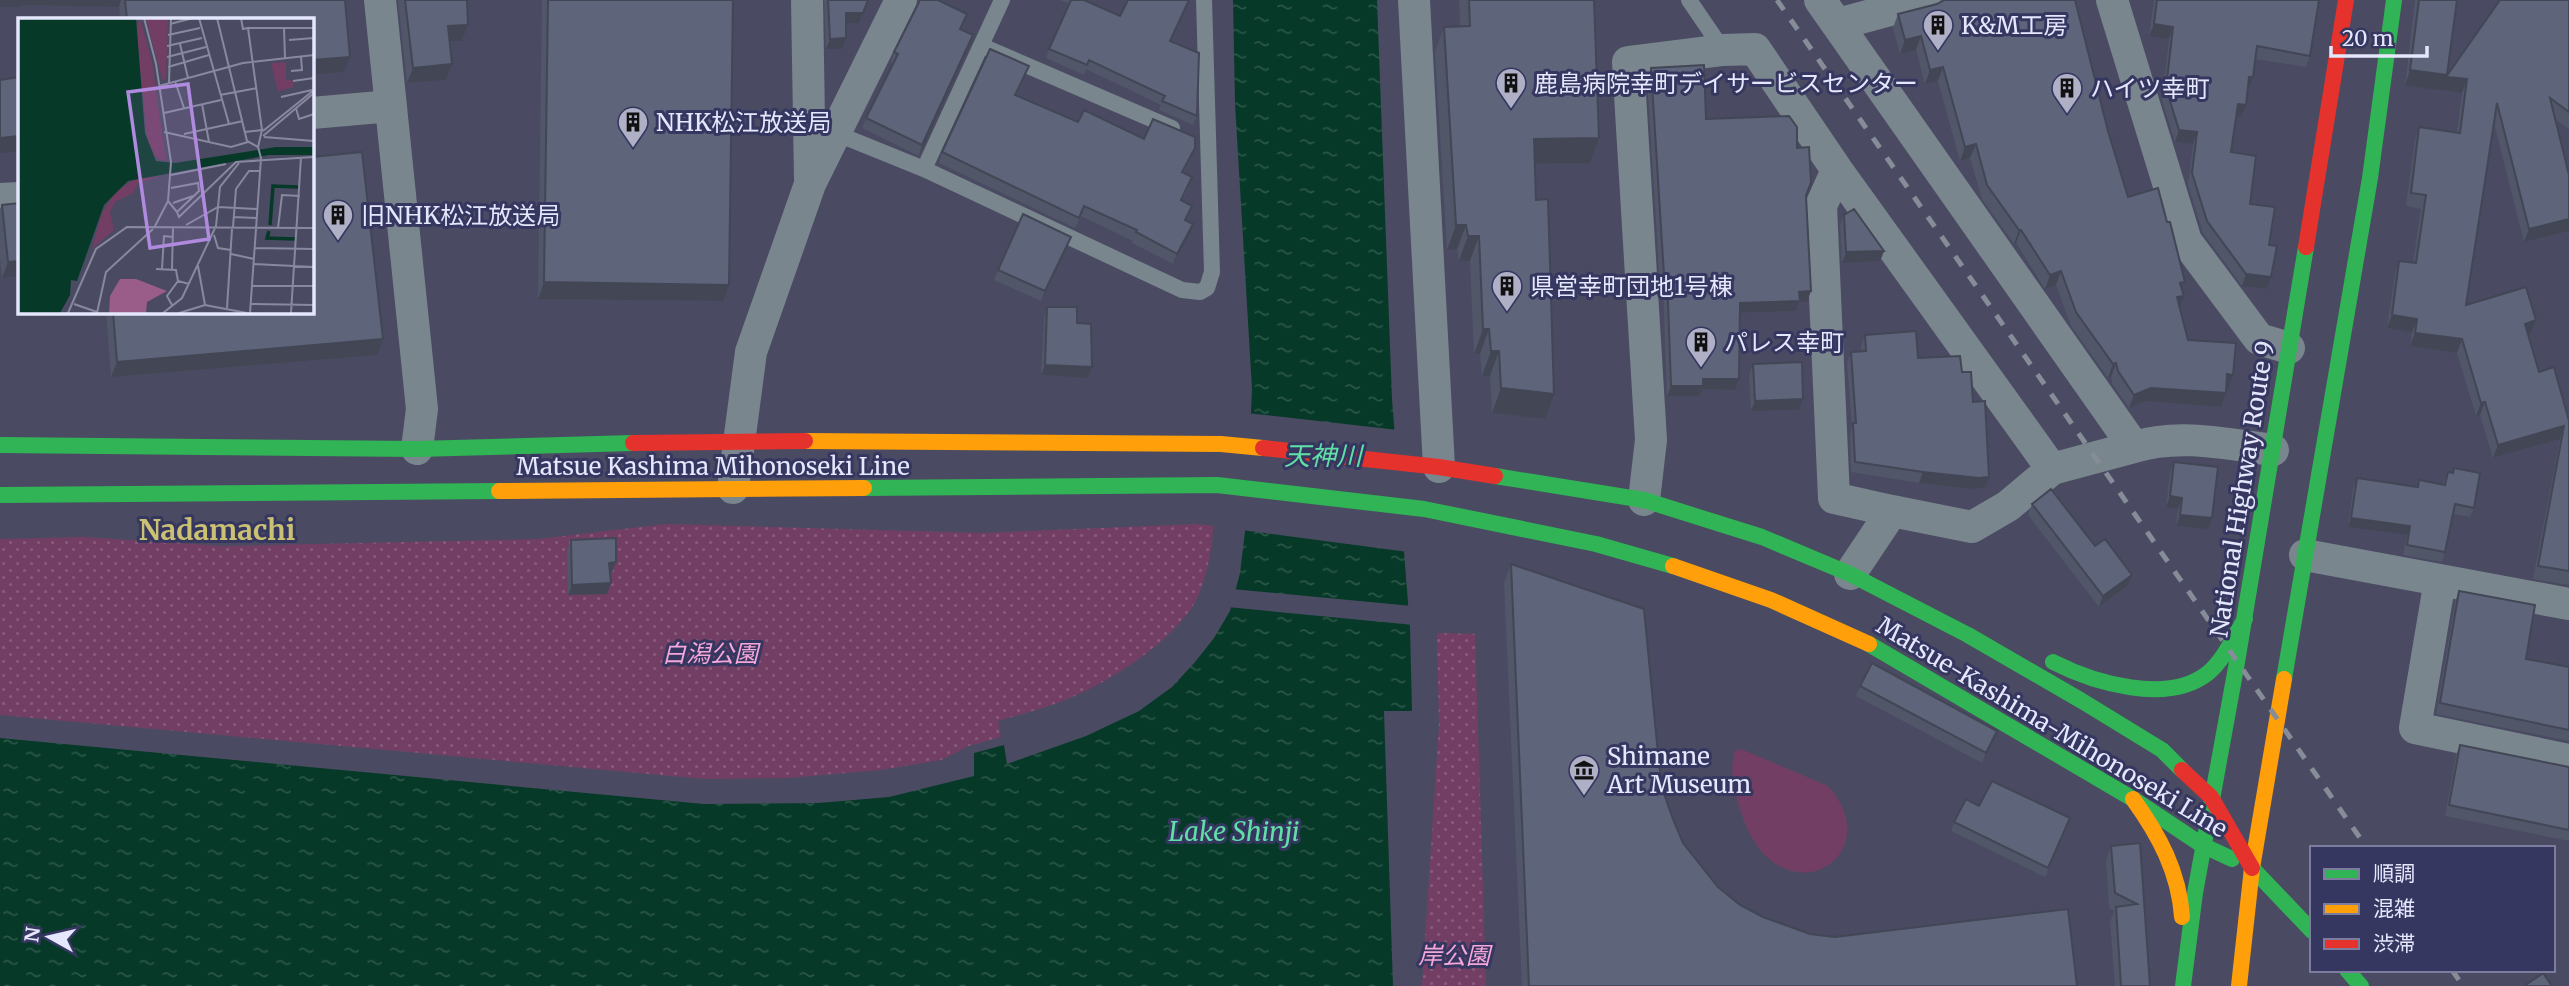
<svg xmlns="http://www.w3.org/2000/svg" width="2569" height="986" font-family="Merriweather,'Noto Sans JP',serif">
<defs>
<pattern id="park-dots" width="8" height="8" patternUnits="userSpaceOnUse" patternTransform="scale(1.75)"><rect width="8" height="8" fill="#733e64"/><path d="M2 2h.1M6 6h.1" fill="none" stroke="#875a7b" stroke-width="1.8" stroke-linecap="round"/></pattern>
<pattern id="water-ripples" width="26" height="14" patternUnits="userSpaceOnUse" patternTransform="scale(1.75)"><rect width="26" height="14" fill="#073928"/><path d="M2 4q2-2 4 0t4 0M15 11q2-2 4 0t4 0" fill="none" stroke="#2b5648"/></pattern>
</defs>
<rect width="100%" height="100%" fill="#4a4b62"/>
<path fill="#733e64" d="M1741 749 1828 786C1893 859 1775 926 1740 809 1734 791 1729 770 1735 751Z"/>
<path fill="url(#park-dots)" d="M667 524 982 533 1197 524 1213 526C1213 547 1205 586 1194 604 1170 643 1111 681 1070 698 1047 708 1021 714 998 721L1001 737 969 746 941 760 880 770 788 778 704 779 0 715V539L83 537 225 546 538 539Z
M1437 633 1475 634 1486 986H1422L1439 725Z"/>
<path fill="url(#water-ripples)" d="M1233 0H1377L1392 399 1410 628 1412 711H1384L1393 986H0V738L704 804 818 803 889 797 974 776V753L1004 745 1007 764 1086 736 1139 711 1172 687 1195 662 1214 638 1230 611 1240 573 1246 523 1252 389 1235 104Z"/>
<path fill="#4a4b62" d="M1247 413 1398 430 1408 552 1241 530Z
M1232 589 1412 606 1414 625 1227 607Z"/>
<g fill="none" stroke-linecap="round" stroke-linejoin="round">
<path stroke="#7a868e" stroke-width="16" d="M1689 0 1723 50
M982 46 1172 128
M835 133 924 169 1182 290 1200 292 1207 288 1212 272 1204 0
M924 169 1002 0"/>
<path stroke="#7a868e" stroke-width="32" d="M380 0 422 409 417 449
M807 0 810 179
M1414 0 1439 467
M1820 0 2134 447 2052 469
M2112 0 2186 241 2259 339 2289 348
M1838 24 1927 0
M312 113 391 106
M1837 170 1821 206 1834 498 1892 511
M0 199 19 198
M2134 447C2179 433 2227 444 2273 450
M733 488 751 352 810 184 901 0
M1644 500 1651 440 1628 62 1723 50 1755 49 1837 170 2052 469 2008 506 1972 527 1892 511 1850 574
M2305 555 2569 604
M2440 580 2415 728 2569 760"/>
<path stroke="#30b455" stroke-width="16" d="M0 445 417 449 633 443
M1495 476 1644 500 1762 537 1850 574 1968 635 2082 701 2162 750 2182 770
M864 488 1217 485 1424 509 1596 544 1673 566
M0 495 499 491
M1869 644 2133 799 2202 845 2232 859
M2053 662C2094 683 2168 705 2208 673 2224 660 2234 636 2245 619
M2284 679 2370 178 2394 0
M2252 868 2312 931
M2347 970 2361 986
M2183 986 2195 893 2237 662 2306 247"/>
<path stroke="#ff9f0a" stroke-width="16" d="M805 441 1221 444 1263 448
M499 491 864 488
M1673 566 1771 600 1869 644
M2133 799C2159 835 2179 872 2182 917
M2239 986 2252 868 2284 679"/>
<path stroke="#e5322d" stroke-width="16" d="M2306 247 2346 0
M633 443 805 441
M1263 448 1439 467 1495 476
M2182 770 2211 797 2252 868"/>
<path stroke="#868c98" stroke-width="5" stroke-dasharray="12 12" stroke-linecap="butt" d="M1777 0 2367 848
M2452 970 2463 986"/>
</g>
<path fill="#515669" d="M0 0H345L350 57 344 72 312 75V19H120L119 7 21 5V7H0Z
M398 0H467L468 25 462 41H450L452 64 446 80 407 83Z
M542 0H733L723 301 538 299Z
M824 0H868L859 23 846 24V38L842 49H826Z
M1060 0H1070L1069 4Z
M1189 0 1171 41 1197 116 1193 125 1159 110 1161 105 1086 69 1084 75 1046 58 1049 49 1120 16Z
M1459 0H1594L1599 138 1590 163 1535 164 1545 419 1492 413 1490 376H1482L1480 354H1474L1470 261H1459L1457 249 1447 250 1435 52 1444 27 1460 26Z
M2154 0H2319L2310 56 2306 67 2255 59 2253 77 2249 89H2247L2246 105 2241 117 2237 116 2231 152 2250 204 2269 245 2271 277 2267 289 2242 286 2203 233 2188 185 2193 144 2175 142 2162 100 2169 39 2149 36Z
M2415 0H2457L2447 75 2441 90 2405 86Z
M2569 0V129L2555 119 2569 175V231L2524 242 2494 123 2466 305 2536 320 2531 333 2528 334 2539 372 2569 421V585L2533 579 2560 439 2493 458 2480 415 2476 416 2457 353 2410 346 2412 332 2387 328 2395 274 2399 261 2413 263 2421 209 2406 206 2415 140 2419 127 2457 132 2462 93 2441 90Z
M1937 4 2108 131 2128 197 2182 289 2184 296 2180 306 2188 340 2228 388H2226V393L2221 407 2146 401 2129 408 2113 385 2111 377 2108 378 2071 326 2056 285 2045 289 2016 243 2014 244 1982 199 1970 158 1960 161 1938 81 1925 84 1916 50 1900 54 1893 28 1898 14Z
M967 14 961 29 969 46 919 156 862 128 866 118 893 64 891 62 894 52Z
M1029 66 1016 95 1078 122 1144 139 1191 158 1183 173 1189 188 1182 201 1188 216 1186 220 1193 224 1190 234 1173 264 1132 243 1133 241 1081 216 1075 228 939 163 942 152Z
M1651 68 1706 119 1797 148 1806 196 1807 302H1799L1796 311 1739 313V379L1735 390 1702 389 1699 396H1667L1663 285H1660L1647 78Z
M2 205 19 276 2 278 0 258V209Z
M1844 215 1884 251 1880 261 1842 263 1840 225Z
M1067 248 1041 301 994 280 998 270Z
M1047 307 1077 323 1092 367 1088 378 1041 375 1044 318Z
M106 312H312L378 355 111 377Z
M1865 335 1918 358 1962 372 1973 402 1989 477 1986 487 1975 489 1919 483 1851 472 1850 433 1852 427 1847 363 1851 352H1861V346Z
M1753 364 1803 399 1799 410 1751 411 1749 375Z
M2174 462 2212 518 2208 529 2176 526 2178 509 2166 507 2170 473Z
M2448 472 2474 508 2470 517 2453 514 2445 552 2442 562 2403 555 2407 535 2348 527 2353 488 2357 478 2417 487 2419 480 2443 484Z
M2032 504 2095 546 2132 575 2128 585 2099 607 2028 515Z
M571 540 616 562 612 572 610 573 611 583 607 594 568 595 567 550Z
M1511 564 1659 764 1663 791 1673 819 1683 843 1718 887 1740 905 1763 917 1810 934 2077 986H1522L1504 583Z
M2459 591 2526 659 2569 667V741L2436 714 2455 602Z
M1860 686 1997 731 1993 741 1982 763 1856 696Z
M2460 745 2569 767V841L2445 816 2456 755Z
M2070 818 2045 877 1951 831 1954 822Z
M2140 843 2150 986H2115L2110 922 2114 911 2109 908 2106 861 2111 846Z"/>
<path fill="#424655" d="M0 0H121L119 7 21 5V7H0Z
M868 0 859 23 842 24 846 13Z
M2154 24 2173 27 2169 39 2149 36Z
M468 25 462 41H443L448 26Z
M973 35 969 46 919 156 922 145Z
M1921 36 1916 50 1900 54 1905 40Z
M846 38 842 49H826L830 39Z
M350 57 344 72 312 75V60Z
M452 64 446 80 407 83 413 68Z
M1943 67 1938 81 1925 84 1930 70Z
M2410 70 2447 75 2441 90 2405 86Z
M2249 77H2253L2249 89H2245Z
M2446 77 2467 79 2462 93 2441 90Z
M2238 104 2246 105 2241 117 2234 116Z
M2179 130 2197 132 2193 144 2175 142Z
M19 136V151L0 153V138Z
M1599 138 1590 163 1525 164 1534 139Z
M1976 144 1970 158 1960 161 1965 147Z
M2569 219V231L2524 242 2529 229Z
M1193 224 1190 234 1173 264 1177 254Z
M1456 225H1466L1457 249 1447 250Z
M2019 230H2021L2016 243 2014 244Z
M1468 236H1479L1470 261H1459Z
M1071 237 1067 248 1041 301 1045 291Z
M1884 251 1880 261 1842 263 1846 252Z
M19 261V276L2 278 8 262Z
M2061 271 2056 285 2045 289 2050 275Z
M2246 274 2271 277 2267 289 2242 286Z
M1664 275H1667L1663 285H1660Z
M544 282 729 285 723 301 538 299Z
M1811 291 1807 302H1799L1796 311 1736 313 1740 303 1799 292Z
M2184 296 2179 309 2177 297Z
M2392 315 2417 319 2412 332 2387 328Z
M2536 320 2531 333 2520 337 2525 324Z
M1483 329H1489L1480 354H1474Z
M2415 333 2462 339 2457 353 2410 346Z
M383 339 378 355 111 377 117 362Z
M1491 351H1499L1490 376H1482Z
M2116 363 2111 377 2108 378 2113 364Z
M1045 365 1092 367 1088 378 1041 375Z
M2227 374 2233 375 2228 388H2222Z
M1703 379H1739L1735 390 1702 389 1699 396H1667L1671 386Z
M1501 388 1554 394 1545 419 1492 413Z
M2151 388 2226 393 2221 407 2146 401 2129 408 2134 395Z
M1803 399 1799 410 1751 411 1755 401Z
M2485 402 2480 415 2476 416 2481 403Z
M2564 426 2560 439 2493 458 2498 445Z
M1923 472 1989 477 1986 487 1975 489 1919 483Z
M2170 496 2182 498 2178 509 2166 507Z
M2180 515 2212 518 2208 529 2176 526Z
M2351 518 2410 526 2407 535 2348 527Z
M616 562 612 572 606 573 609 563Z
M2132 575 2128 585 2099 607 2103 596Z
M611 583 607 594 568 595 572 585Z
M1997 731 1993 741 1982 763 1986 753Z"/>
<path fill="#5e647a" stroke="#424655" stroke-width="2" d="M125 0H345L350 57 312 60V19H127Z
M405 0H467L468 25 448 26 452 64 413 68Z
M548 0H733L729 285 544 282Z
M828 0H868L863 13H846V38L830 39Z
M920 0H938L967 14 960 29 973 35 922 145 866 118 898 54 894 52Z
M1071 0H1084L1120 16 1128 0H1189L1170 41 1199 53 1197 116 1162 101 1165 96 1089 60 1087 65 1049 49Z
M1469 0H1594L1599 138 1534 139 1536 200 1548 199 1554 394 1501 388 1499 351H1491L1489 329H1483L1479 236H1468L1466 225H1456L1444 27 1470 26Z
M1944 0H2075L2108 131 2128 197 2158 188 2167 222H2170L2185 282 2180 283 2184 296 2177 297 2188 340 2236 343 2233 375 2227 374 2226 393 2151 388 2134 395 2118 371 2116 363 2113 364 2076 312 2061 271 2050 275 2021 230H2019L1987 185 1976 144 1965 147 1943 67 1930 70 1921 36 1905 40 1898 14 1937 4Z
M2157 0H2319L2310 56 2257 46 2253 77H2249L2246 105 2238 104 2231 152 2256 156 2250 204 2275 207 2269 245 2277 246 2271 277 2246 274 2207 221 2192 173 2197 132 2179 130 2166 88 2173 27 2154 24Z
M2419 0H2457L2447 75 2410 70Z
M2500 0H2569V112L2550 98 2569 175V219L2529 229 2497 103 2466 305 2526 287 2536 320 2525 324 2539 372 2554 367 2569 421V571L2538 566 2564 426 2498 445 2485 402 2481 403 2462 339 2415 333 2417 319 2392 315 2399 261 2416 263 2426 195 2411 193 2419 127 2460 133 2467 79 2446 77Z
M990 49 1029 66 1015 95 1078 122 1084 110 1144 139 1153 119 1195 137V148L1182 172 1192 177 1181 200 1192 206 1185 220 1193 224 1177 254 1136 232 1137 230 1084 206 1079 218 942 152Z
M1704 65 1706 119 1789 116 1797 127V148L1809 147 1811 182 1806 196 1811 291 1799 292 1800 301 1740 303 1739 379H1703V386H1671L1667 275H1664L1651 68Z
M19 77V136L0 138V80Z
M362 152 383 339 117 362 113 312H312V157Z
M19 203V261L8 262 2 205Z
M1854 209 1884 251 1846 252 1844 215Z
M1023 214 1071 237 1045 291 998 270Z
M1047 307H1077V323L1091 324 1092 367 1045 365Z
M1916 331 1918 358 1960 356 1962 372H1971L1973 402 1985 401 1989 477 1979 478 1923 472 1855 462 1853 423H1856L1851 352 1866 351 1865 335Z
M1802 362 1803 399 1755 401 1753 364Z
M2174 462 2218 467 2212 518 2180 515 2182 498 2170 496Z
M2454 468 2480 473 2474 508 2455 504 2445 552 2407 545 2410 526 2351 518 2357 478 2418 487 2419 480 2445 485 2448 472 2453 473Z
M2051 489 2095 546 2105 539 2132 575 2103 596 2032 504Z
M616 538V562L609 563 611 583 572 585 571 540Z
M1511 564 1644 609 1659 764 1663 791 1673 819 1683 843 1718 887 1740 905 1763 917 1810 934 1835 937 2068 909 2077 986H1529Z
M2459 591 2535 605 2526 659 2569 667V730L2440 703Z
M1872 663 1997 731 1986 753 1860 686Z
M2460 745 2569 767V830L2449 805Z
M1992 781 2070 818 2048 868 1954 822 1966 799 1979 806Z
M2140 843 2150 986H2121L2116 907 2137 904 2115 893 2111 846Z
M2543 973 2552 986H2524Z"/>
<defs>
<g id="building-pin" transform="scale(1.575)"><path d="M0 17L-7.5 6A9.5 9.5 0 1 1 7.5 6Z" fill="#afb0c6" stroke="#363760"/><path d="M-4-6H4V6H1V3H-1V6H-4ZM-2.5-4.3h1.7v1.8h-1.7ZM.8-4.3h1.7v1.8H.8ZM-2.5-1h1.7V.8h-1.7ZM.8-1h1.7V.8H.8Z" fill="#111"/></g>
<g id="museum-pin" transform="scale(1.575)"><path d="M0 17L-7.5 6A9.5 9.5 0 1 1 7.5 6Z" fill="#afb0c6" stroke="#363760"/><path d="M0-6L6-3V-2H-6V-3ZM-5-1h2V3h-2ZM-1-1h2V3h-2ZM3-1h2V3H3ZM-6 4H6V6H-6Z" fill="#111"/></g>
</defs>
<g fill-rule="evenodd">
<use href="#building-pin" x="1938" y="25"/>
<use href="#building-pin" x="1511" y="83"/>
<use href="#building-pin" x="2067" y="88"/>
<use href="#building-pin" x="633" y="122"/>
<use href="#building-pin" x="338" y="215"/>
<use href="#building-pin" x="1507" y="286"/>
<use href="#building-pin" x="1701" y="342"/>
<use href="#museum-pin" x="1584" y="770"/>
</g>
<g text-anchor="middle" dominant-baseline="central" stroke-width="6" stroke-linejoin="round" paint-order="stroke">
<g font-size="24" fill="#e5e7fc" stroke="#363760" text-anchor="start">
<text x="1961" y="25">K&amp;M工房</text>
<text x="1534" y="83">鹿島病院幸町デイサービスセンター</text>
<text x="2090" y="88">ハイツ幸町</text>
<text x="656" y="122">NHK松江放送局</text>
<text x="361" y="215">旧NHK松江放送局</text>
<text x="1530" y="286">県営幸町団地1号棟</text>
<text x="1724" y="342">パレス幸町</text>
<text x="1607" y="756">Shimane<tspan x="1607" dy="28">Art Museum</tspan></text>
</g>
<g font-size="24" fill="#e5e7fc" stroke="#363760">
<text x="713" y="466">Matsue Kashima Mihonoseki Line</text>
<text transform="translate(2242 489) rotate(-81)">National Highway Route 9</text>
<text transform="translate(2052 727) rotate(31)">Matsue-Kashima-Mihonoseki Line</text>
</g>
<g font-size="24" font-style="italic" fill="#f6a6d9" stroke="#363760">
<text x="710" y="653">白潟公園</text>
<text x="1454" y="955">岸公園</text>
</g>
<g font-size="26" font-style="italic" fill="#60e0a7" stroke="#363760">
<text x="1323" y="455">天神川</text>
<text x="1234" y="831">Lake Shinji</text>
</g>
<g font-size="28" font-weight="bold" fill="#cbc173" stroke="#363760">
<text x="217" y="530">Nadamachi</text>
</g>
</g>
<g transform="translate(18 18)">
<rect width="296" height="296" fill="#4a4b62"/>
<path d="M102 261H118L149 273 129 284 128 295H91L92 278Z" fill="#9a5c88"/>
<path d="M268 44V62H274L276 69 260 73 253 45Z" fill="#733e64"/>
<path d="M122 0 134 44 148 144 137 138 129 120 118 11ZM150 0 148 60 145 63 128 1ZM143 158 120 165 115 175 97 184 92 194 96 212 74 231 83 197 98 173 117 161Z" fill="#733e64"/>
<path d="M118 0 127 115 138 143 157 145 258 129H296V137H251L110 163 86 187 59 263 53 262 52 277 42 295H0V1Z" fill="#073928"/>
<path fill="none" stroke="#073928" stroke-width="3.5" d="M252 207 255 168 281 169M251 213 249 220 277 221"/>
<path fill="none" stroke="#8889a0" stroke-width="2" d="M126 0 138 46 153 144 150 183 136 210M181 0 211 106M199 0 229 123 240 129 243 140 238 211M223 0 225 11 230 10 244 112M152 6 175 0M230 10H296M266 10 267 40M150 17 182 10M271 22 296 20M162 26 170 60M149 28 184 20M149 39 188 29M150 49 191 37M273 53 284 52 283 39M157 63 166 90M275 63 296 60M151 65 153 0M141 68 225 45 296 37M202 77 239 70M263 79 294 72M184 86 191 124M278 90 281 101 296 96M146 95 203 82M245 113 296 72M146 114 213 129 230 124M227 114 244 112 240 129M166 116 225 103M245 118 296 75M246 119 296 123M153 157 208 146M150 183 159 194 181 173 180 165 153 170M155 185 175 178M159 194 161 199 218 144 296 139M215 199 239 200M168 207 200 189 239 191M198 208 202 169 221 145M215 209 218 171 231 153H242M260 210 264 177 282 178M196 217 200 230 213 232M237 230 296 231M213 236 236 241M236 246 296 249M180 248 187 287M138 251 158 252 160 263 171 266M144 251 146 218 155 219M154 251 155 210M234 268H296M56 286 79 294M233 286 296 287M154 287 149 278 160 263M209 290 214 211M50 295 78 231 109 209 296 210M79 295 88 254 135 211M145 295 164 280 198 208M161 295 187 287 229 295M232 295 238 211M273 295 283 139"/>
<path fill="#b08ade" fill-opacity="0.15" stroke="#b08ade" stroke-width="3.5" d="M170 66 191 221 132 230 110 74Z"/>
<rect width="296" height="296" fill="none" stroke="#e5e7fc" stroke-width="3.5"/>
</g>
<rect x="2310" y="846" width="245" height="126" fill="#363760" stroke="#7c7d9e" stroke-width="2"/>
<rect x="2324" y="869" width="35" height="10" fill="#30b455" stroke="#7c7d9e" stroke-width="2"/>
<text x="2373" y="881" font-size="21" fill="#e5e7fc">順調</text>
<rect x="2324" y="904" width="35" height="10" fill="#ff9f0a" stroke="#7c7d9e" stroke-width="2"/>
<text x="2373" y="916" font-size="21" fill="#e5e7fc">混雑</text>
<rect x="2324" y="939" width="35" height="10" fill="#e5322d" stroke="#7c7d9e" stroke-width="2"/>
<text x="2373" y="951" font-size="21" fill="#e5e7fc">渋滞</text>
<g transform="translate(49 937) rotate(278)" stroke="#363760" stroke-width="5" paint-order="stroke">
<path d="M0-5L12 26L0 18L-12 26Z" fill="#e5e7fc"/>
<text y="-10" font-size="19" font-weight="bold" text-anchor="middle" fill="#e5e7fc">N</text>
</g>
<path d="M2331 46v10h96v-10" fill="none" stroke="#e5e7fc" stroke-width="3.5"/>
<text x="2342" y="46" font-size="21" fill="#e5e7fc" stroke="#363760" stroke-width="5" paint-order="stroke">20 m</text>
</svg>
